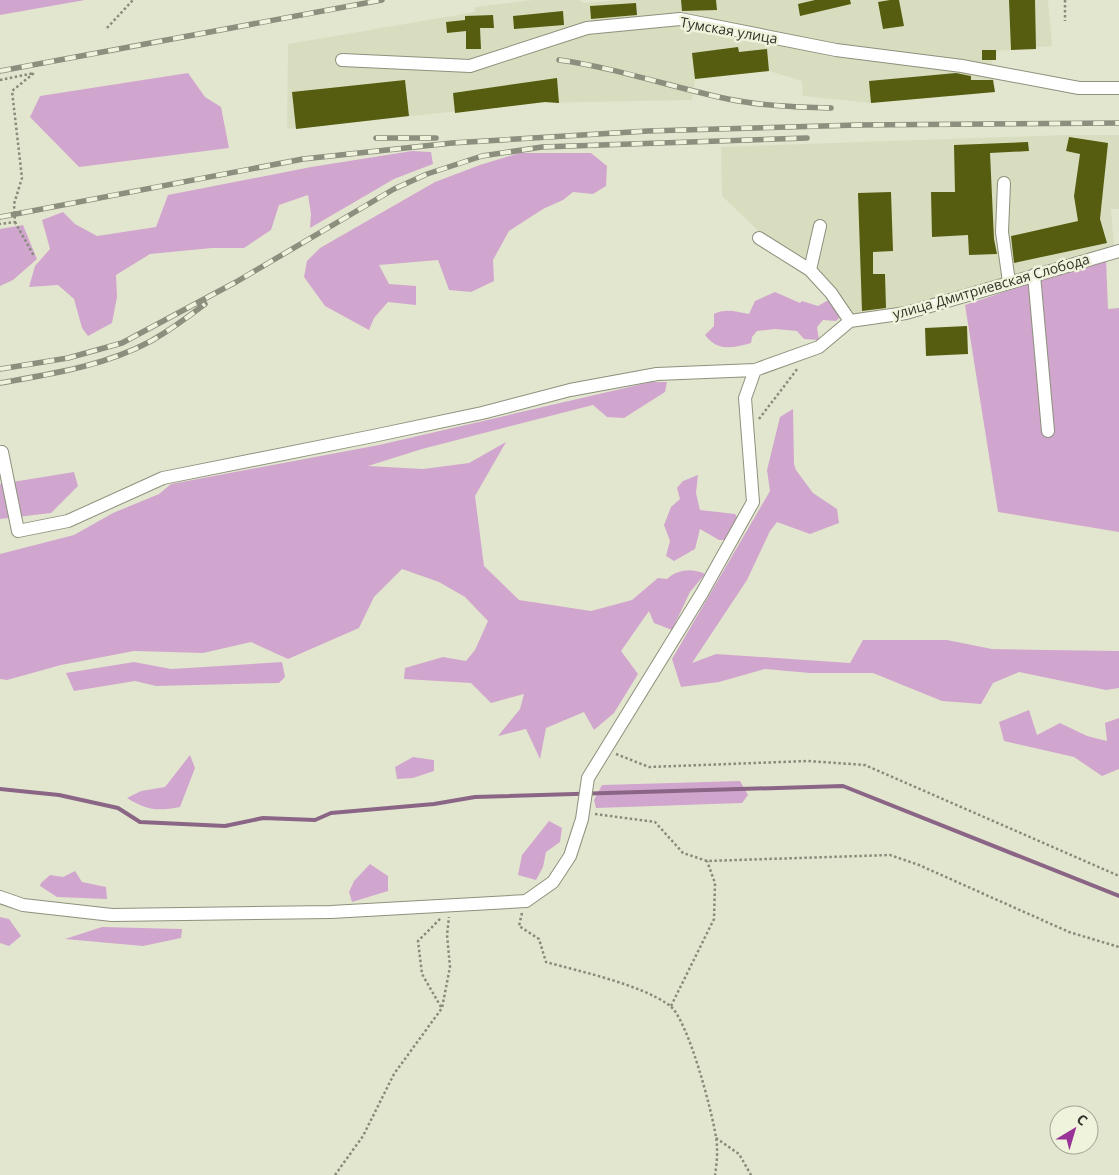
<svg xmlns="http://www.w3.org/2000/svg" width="1119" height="1175" font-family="'Open Sans',sans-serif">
<rect width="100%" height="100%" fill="#e3e6cf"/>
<path fill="#d9ddbf" d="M533 0H579L584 3 622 0H1048L1052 46 997 51 996 60 992 61 995 92 871 103 803 96 802 81 769 71 695 79 692 100 537 103 287 129 288 44 475 12V7Z
M1064 135H1119V209H1111L1114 246 887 313 847 316 722 196 721 147Z"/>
<path fill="#d1a6ce" d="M0 0H85L0 15Z
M188 73 205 97 221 107 229 148 79 167 30 117 40 96Z
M412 151 431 152 433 164 394 179 310 228 311 214 308 195 279 205 271 230 244 248H212L150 254 116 275 117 297 112 323 88 336 82 328 74 299 58 285 29 287 35 266 50 249 42 220 63 212 75 224 97 236 156 227 168 195 311 167Z
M519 153H591L607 166 606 186 593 194 573 192 563 200 543 209 509 231 493 260 494 281 471 292 449 290 438 260 379 265 389 284 416 286V305L388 302 374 318 369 330 325 306 304 277 307 261 320 248 435 182 480 165Z
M23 225 37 259 13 280 0 286V229Z
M1106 258 1108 309 1119 308V532L998 512 965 305Z
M775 292 800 303 802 301 818 306 830 299 841 316 836 321 823 320 817 327 819 340 804 339 797 331 775 329 757 331 752 337 751 343C732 348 718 352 705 335L714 326V314C725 308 738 312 749 314L755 301Z
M651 382H667L665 392 624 418 607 417 593 405 422 449 368 466 423 469 469 463 506 442 475 496 484 566 519 600 591 611 632 600 658 578 667 579C678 569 692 568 705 574L690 592 672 630 654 623 649 611 621 651 638 674 614 713 594 730 584 712 546 728 540 759 526 729 498 736 520 709 524 694 491 703 471 683 404 679 405 668 443 657 466 661 475 650 488 621 465 597 439 582 402 569 374 597 359 628 288 659 251 642 203 653 134 651 61 665 7 680 0 679V554L74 535 113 513 159 494 171 484 379 445Z
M793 409 794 464 796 470 813 493 837 509 839 523 810 534 777 522 770 531 747 580 692 663 716 654 850 663 863 640H947L992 649 1119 651V688L1106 690 1019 672 993 683 981 704 942 701 873 673H810L765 669 719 682 681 687 672 659 770 491 767 470 780 417Z
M74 472 78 486 51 513 0 519V484Z
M698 475 696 493 700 510 735 514 737 517 732 535 729 540H719L700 529 695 549 674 561 666 556 670 541 664 525 671 507 680 499 677 488 683 481Z
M134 662 171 669 282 662 285 677 279 683 156 686 135 681 74 691 66 673Z
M1029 710 1037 735 1060 723 1087 736 1107 741 1105 723 1119 718V769L1102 776 1074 757 1004 741 999 722Z
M190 755 195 768 180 807C158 811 148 811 127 798L141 791 165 787Z
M413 757 434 760V771L413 778 397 779 395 767Z
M740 781 748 795 742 803 596 808 594 800 602 785Z
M549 821 562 828 560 842 546 852 543 867 536 880 518 875 522 855Z
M370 864 388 876V891L352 902 349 892 354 881Z
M75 871 82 882 106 887 107 899 57 897 40 886 41 883 50 875 63 877Z
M0 917 9 919 21 936 9 946 0 943Z
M102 927 182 929 181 938 143 946 65 939Z"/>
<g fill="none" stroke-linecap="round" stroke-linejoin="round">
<path stroke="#8a6585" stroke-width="4" d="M0 789 59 795 118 808 140 822 225 826 263 818 315 820 331 813 434 804 475 797 843 786 1119 896"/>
</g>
<path fill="#565d10" d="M681 0H716L717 10 682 11Z
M815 0H850L851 4 800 16 798 4Z
M890 0H899L904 26 883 29 878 2Z
M1009 0H1035L1036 49 1011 50Z
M636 3 637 15 591 19 590 6Z
M563 11 564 25 514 29 513 16Z
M493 15 494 28H480L481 49H466V31L447 33 446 22 465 20V16Z
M738 47 739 52 767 49 769 71 695 79 692 53Z
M982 50H996V60H982Z
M956 73 971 76V80H993L995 92 871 103 869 81Z
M557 78 559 103 545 102 455 113 453 93Z
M405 80 409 116 296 129 292 92Z
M1069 137 1108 143 1100 219 1107 243 1014 263 1011 236 1078 221 1074 196 1080 154 1066 151Z
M1028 142 1029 151 990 153 994 239 997 254 969 255 968 235 932 237 931 192H955L954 145Z
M891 192 893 251 873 252V274H885L886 308 862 311 858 193Z
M967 326 968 354 926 356 925 328Z"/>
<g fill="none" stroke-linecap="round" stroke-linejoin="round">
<g stroke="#8d917c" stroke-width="14">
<path id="minor" d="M342 60 470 66 587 28 680 19 836 50 962 66 1079 88H1119
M1004 183 1002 232 1009 282
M820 226 810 270 831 293 850 321
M759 238 810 270
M1034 275 1048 431
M2 452 18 531 68 521 163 478 373 436 482 413 570 390 657 374 755 370 819 347 850 321 906 313 1119 251
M0 897 23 905 112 915 331 912 526 901 553 882 570 856 582 819 588 778 702 593 753 502 745 398 755 370"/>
</g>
<path stroke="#888a7a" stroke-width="2.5" stroke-dasharray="2.5 2.5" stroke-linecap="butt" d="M1065 0V21
M107 28 133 0
M0 80 34 73 12 91 22 178 14 204 15 222 0 224
M15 222 34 256
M759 419 798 368
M616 754 649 767 808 761 865 765 1119 876
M595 814 655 822 683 853 707 861 890 855 919 865 1069 932 1119 947
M522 913 519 926 539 939 546 962C582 972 639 984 669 1005 688 1018 712 1112 716 1137 718 1149 717 1163 715 1175
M671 1006 714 919 715 883 707 861
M441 1007 422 974 418 941 441 918
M716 1138 739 1154 751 1175
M335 1175 363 1136 394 1074 442 1008 450 967 447 935 449 917"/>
<use href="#minor" stroke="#fff" stroke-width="12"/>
<g stroke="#8c8e7e" stroke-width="5.5">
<path id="rail" d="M559 60C617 68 671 87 728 99 762 106 796 107 831 108
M0 71 382 0
M376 138H436
M0 217 303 159 452 143 648 131 858 125 1119 123
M0 369 68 358 122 343 236 282 394 189 427 174 482 156 542 147 807 138
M0 383C51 374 105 366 151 341 170 330 188 317 205 304"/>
</g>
<use href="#rail" stroke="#f0f3dc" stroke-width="4" stroke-dasharray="11" stroke-linecap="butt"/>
</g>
<g text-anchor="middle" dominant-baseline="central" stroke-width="5" stroke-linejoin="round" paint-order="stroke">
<g font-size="14" fill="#32332a" stroke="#f0f3dc">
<text transform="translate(729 30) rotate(10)">Тумская улица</text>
<text transform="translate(991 286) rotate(-16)">улица Дмитриевская Слобода</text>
</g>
</g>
<g transform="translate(1074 1130) rotate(38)"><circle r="24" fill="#f0f3dc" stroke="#a4a695"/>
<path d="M0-4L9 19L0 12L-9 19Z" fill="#9a3398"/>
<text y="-8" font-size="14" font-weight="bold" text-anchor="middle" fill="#32332a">С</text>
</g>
</svg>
